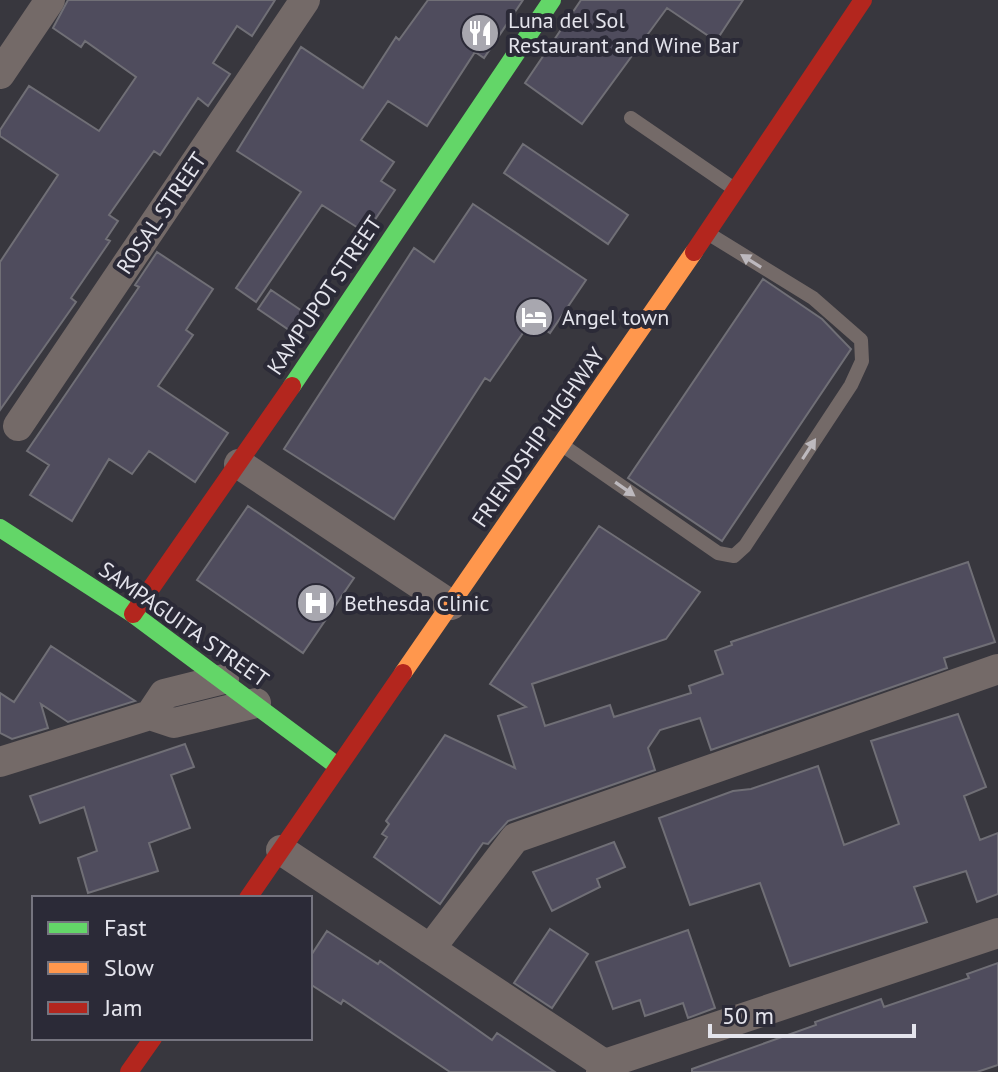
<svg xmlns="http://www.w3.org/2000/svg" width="998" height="1072" font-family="'PT Sans',sans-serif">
<rect width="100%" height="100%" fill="#38373e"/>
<path fill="#4f4c5d" stroke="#706f76" stroke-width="2" d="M68 0H275L252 36 237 26 213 63 230 74 208 106 198 98 160 155 154 151 109 215 118 221 106 239 110 241 71 298 76 302 0 410V262L58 175 0 136V130L29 86 99 131 136 77 85 41 81 47 53 28Z
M428 0H523L484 58 475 52 427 126 388 101 361 140 394 162 381 181 395 190 366 233 322 205 256 302 236 288 301 192 237 151 301 47 363 88 396 37 399 40Z
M581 0H743L716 41 667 8 582 124 525 83Z
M523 144 628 215 608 244 504 173Z
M473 204 586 280 550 333 532 320 490 381 485 378 394 519 284 449 414 248 434 262Z
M157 252 213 289 186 330 193 335 158 386 228 433 195 482 149 451 132 474 109 459 72 521 30 495 49 465 27 451 139 287 135 285Z
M763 279 822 319 851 349 722 541 628 478Z
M271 290 308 315 295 334 258 309Z
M248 506 354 578 303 653 197 580Z
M599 526 700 592 666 639 532 684 545 726 610 705 614 717 691 693 689 686 723 674 715 651 732 645 731 642 968 562 995 642 944 658 947 668 711 750 700 718 660 730 648 748 655 770 508 821 488 844 483 843 440 904 374 857 387 837 382 834 389 824 386 821 445 735 515 768 498 716 526 707 490 684Z
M51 646 135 701 68 722 41 704 48 728 12 739 0 733V693L14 702Z
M958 714 986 787 964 796 980 840 998 833V894L977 902 966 871 914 887 927 922 790 966 760 883 690 905 659 818 733 791 751 789 818 766 844 845 899 824 871 741Z
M185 744 194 767 171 775 190 828 149 843 158 871 88 893 78 858 97 851 84 807 40 823 30 796Z
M614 842 625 867 597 879 600 887 552 911 533 872Z
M550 929 588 954 552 1008 514 983Z
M688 930 715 1008 688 1018 683 1003 645 1016 640 1000 613 1009 596 962Z
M327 931 378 964 380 961 492 1040 497 1033 555 1072H450L343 1000 341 1004 310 984V957Z
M998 963V1065L977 1072H692V1069L816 1025 815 1022 881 999 884 1007 969 978 967 974Z"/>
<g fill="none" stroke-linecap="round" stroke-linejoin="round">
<path stroke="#746a68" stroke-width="14" d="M631 118 733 188
M565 447 718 553 734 556 745 546 851 385 862 361 861 340 813 298 709 234"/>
<path stroke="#746a68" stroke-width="30" d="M0 74 50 0
M18 426 305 0
M239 464 451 605
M150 715 164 694 224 679
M0 762 150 715 174 723 256 703
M281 850 616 1072
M430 949 515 838 998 669
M601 1072 605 1064 998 933"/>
<path stroke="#63d668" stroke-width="18" d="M292 386 552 0
M0 528 133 614 336 765"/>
<path stroke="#ff974d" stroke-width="18" d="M403 673 694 252"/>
<path stroke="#b3261e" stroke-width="18" d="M694 252 863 0
M133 614 292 386
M248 898 403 673
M129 1072 153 1038"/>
</g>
<defs><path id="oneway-solid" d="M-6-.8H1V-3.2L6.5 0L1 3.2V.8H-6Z" transform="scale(2)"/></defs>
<g fill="#bdb9be">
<use href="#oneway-solid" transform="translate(751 261) rotate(-148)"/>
<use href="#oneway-solid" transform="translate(809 449) rotate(-57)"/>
<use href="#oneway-solid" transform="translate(625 489) rotate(35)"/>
</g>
<defs>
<g id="restaurant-disc" transform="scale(2)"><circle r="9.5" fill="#a8a7af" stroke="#2b2a37"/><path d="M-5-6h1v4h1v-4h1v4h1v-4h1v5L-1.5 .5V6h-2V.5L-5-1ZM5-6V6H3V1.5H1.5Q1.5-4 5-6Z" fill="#fff"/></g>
<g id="hotel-disc" transform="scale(2)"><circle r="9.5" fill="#a8a7af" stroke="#2b2a37"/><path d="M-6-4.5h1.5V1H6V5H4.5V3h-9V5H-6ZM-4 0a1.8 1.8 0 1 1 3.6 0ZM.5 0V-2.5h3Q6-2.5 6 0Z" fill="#fff"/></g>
<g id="hospital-disc" transform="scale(2)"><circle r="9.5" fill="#a8a7af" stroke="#2b2a37"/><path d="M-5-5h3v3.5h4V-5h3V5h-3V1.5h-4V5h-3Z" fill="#fff"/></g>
</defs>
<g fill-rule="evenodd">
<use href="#restaurant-disc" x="480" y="33"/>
<use href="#hotel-disc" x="534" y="317"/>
<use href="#hospital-disc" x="316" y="603"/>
</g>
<g text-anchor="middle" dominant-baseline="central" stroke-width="8" stroke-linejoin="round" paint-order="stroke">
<g font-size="22" fill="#e4e4ec" stroke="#2b2a37" text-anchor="start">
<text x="508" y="20">Luna del Sol<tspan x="508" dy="25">Restaurant and Wine Bar</tspan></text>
<text x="562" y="317">Angel town</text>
<text x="344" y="603">Bethesda Clinic</text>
</g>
<g font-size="22" fill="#e4e4ec" stroke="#2b2a37">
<text transform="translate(161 213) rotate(-56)">ROSAL STREET</text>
<text transform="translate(324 295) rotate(-56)">KAMPUPOT STREET</text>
<text transform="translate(538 437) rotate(-55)">FRIENDSHIP HIGHWAY</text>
<text transform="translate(184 624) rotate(35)">SAMPAGUITA STREET</text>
</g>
</g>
<rect x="32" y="896" width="280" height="144" fill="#2b2a37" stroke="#75747f" stroke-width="2"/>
<rect x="48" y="922" width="40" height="12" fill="#63d668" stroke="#75747f" stroke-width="2"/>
<text x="104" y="936" font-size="24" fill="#e4e4ec">Fast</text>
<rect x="48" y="962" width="40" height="12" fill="#ff974d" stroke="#75747f" stroke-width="2"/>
<text x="104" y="976" font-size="24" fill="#e4e4ec">Slow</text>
<rect x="48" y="1002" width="40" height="12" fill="#b3261e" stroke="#75747f" stroke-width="2"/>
<text x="104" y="1016" font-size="24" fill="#e4e4ec">Jam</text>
<path d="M710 1024v12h204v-12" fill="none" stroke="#e4e4ec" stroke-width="4"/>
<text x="722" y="1024" font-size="24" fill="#e4e4ec" stroke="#2b2a37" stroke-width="6" paint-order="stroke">50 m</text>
</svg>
